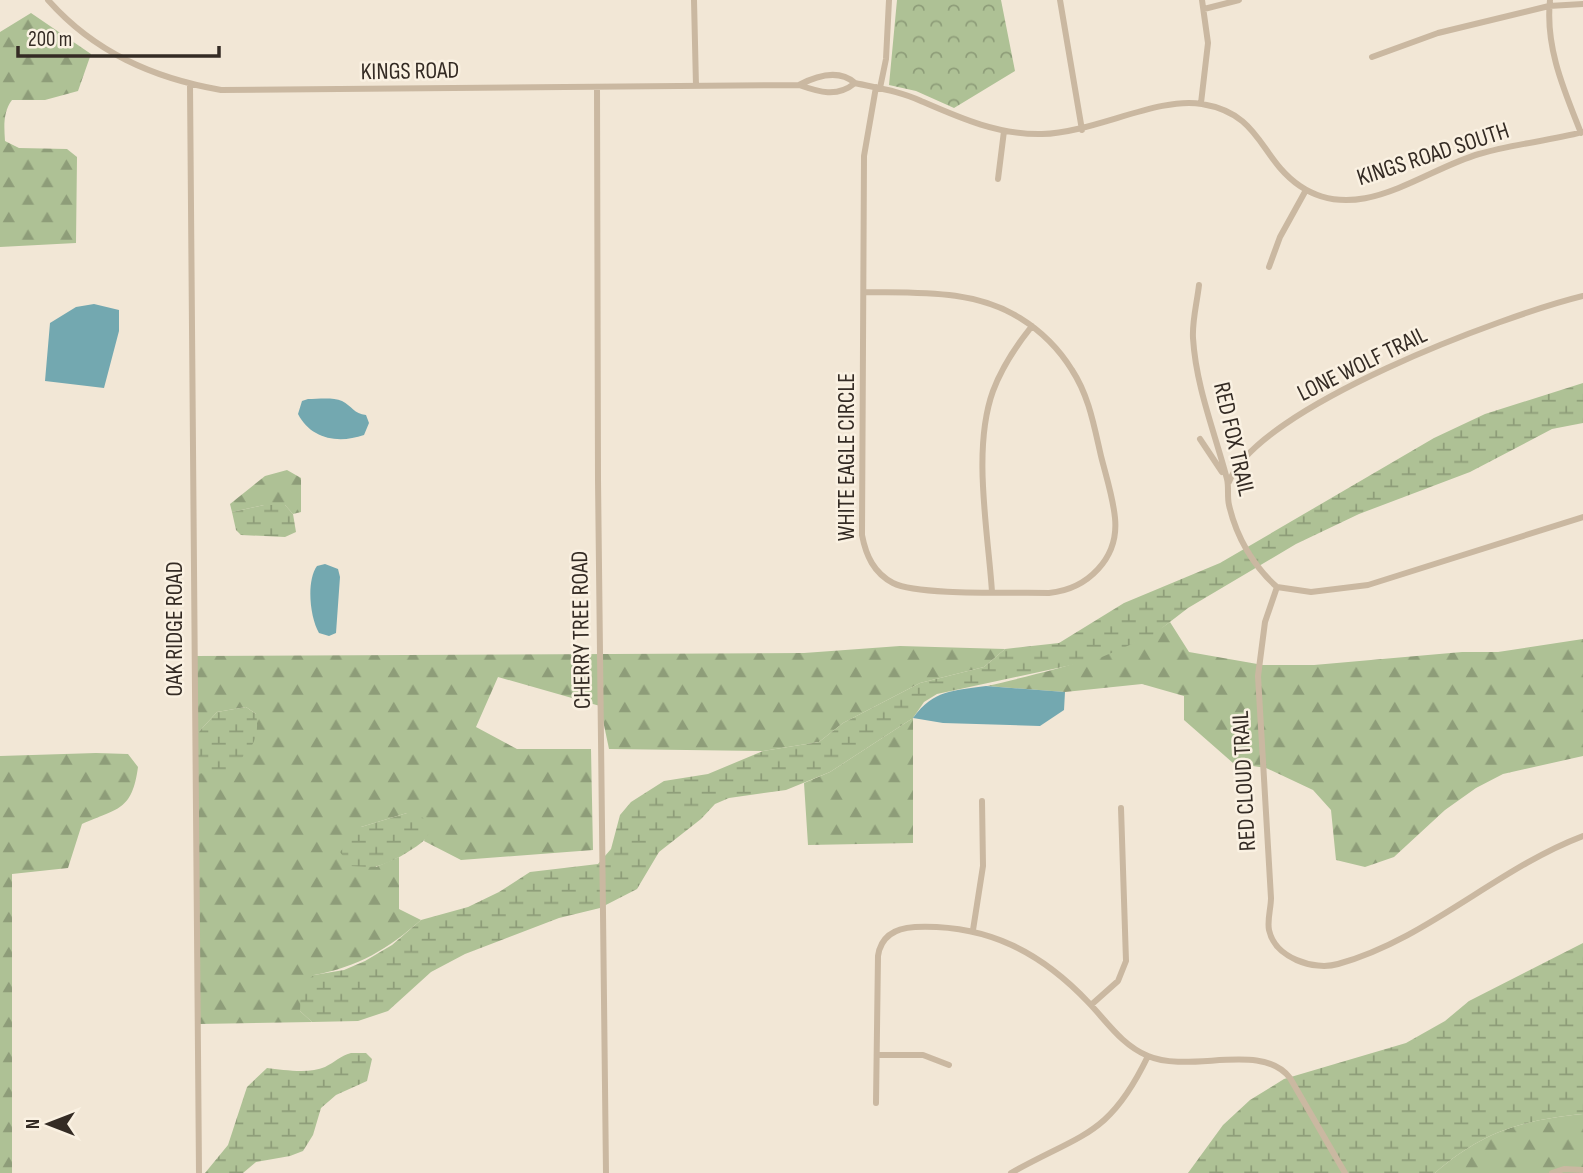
<svg xmlns="http://www.w3.org/2000/svg" width="1583" height="1173" font-family="'Sofia Sans Condensed',sans-serif">
<defs>
<pattern id="forest-firs" width="22" height="20" patternUnits="userSpaceOnUse" patternTransform="scale(1.75)"><rect width="22" height="20" fill="#aec195"/><path d="M5 1l3.5 6h-7zM16 11l3.5 6h-7z" fill="#8e9d79"/></pattern>
<pattern id="wetland-marsh" width="20" height="14" patternUnits="userSpaceOnUse" patternTransform="scale(1.75)"><rect width="20" height="14" fill="#aec195"/><path d="M1 5h8M5 5V1M11 12h8M15 12V8" fill="none" stroke="#8e9d79"/></pattern>
<pattern id="park-crowns" width="20" height="18" patternUnits="userSpaceOnUse" patternTransform="scale(1.75)"><rect width="20" height="18" fill="#aec195"/><path d="M2 6a3 3 0 1 1 6 0M12 15a3 3 0 1 1 6 0" fill="none" stroke="#8e9d79"/></pattern>
</defs>
<rect width="100%" height="100%" fill="#f2e7d6"/>
<path fill="url(#forest-firs)" d="M31 13 91 54 78 91 45 100H12C3 112 4 126 5 141L19 148 67 149 77 157 76 243 0 247V32Z
M287 470 301 478V512L293 514 285 505H264L232 512 230 504 265 476Z
M1170 622 1189 652 1263 665H1314L1462 652H1498L1583 639V756L1503 774 1476 788 1445 810 1394 857 1365 867 1336 860 1331 810 1313 790 1266 768 1233 763 1184 720V696L1142 684 1065 692 987 686C1038 674 1130 653 1170 622Z
M900 646 1005 649 984 667 920 683 843 723 819 742 763 751 609 749 600 706 498 677 476 727 517 749H591L593 850 461 860 424 841 429 828 407 813 361 827 376 867 399 857V909L421 920C388 949 358 967 314 975L300 1011 312 1022 199 1024 196 773 256 714 246 707 217 712 196 735 195 656 804 653Z
M913 718V843L808 845 804 783 830 772Z
M96 753 128 754 138 767C132 811 118 808 82 824L68 868 12 874V1173H0V756Z
M1583 1114V1173H1435C1482 1132 1522 1120 1583 1114Z"/>
<path fill="url(#wetland-marsh)" d="M1583 383V423L1552 429 1470 472 1359 514 1296 544 1188 608 1153 635 1095 660 937 694 924 702 913 718 830 772 786 790 729 798 715 804 701 819 659 852 637 889 600 908 559 918 465 954 431 972 388 1011 358 1021 312 1022 300 1011 301 985 314 975 344 970 365 961 392 945 421 920 468 907 499 892 530 872 598 864 611 849 620 815 631 802 664 781 708 774 763 751 819 742 843 723 920 683 984 667 1005 649 1059 643 1124 603 1220 563 1434 438 1485 414Z
M264 505H285L293 514 296 532 285 537 241 535 236 530 232 512Z
M246 707 256 714C262 747 242 759 216 777L196 773V735L217 712Z
M407 813C425 813 439 829 421 843 409 852 392 862 378 866 370 868 359 866 350 866L340 852 361 827Z
M1583 943V1114C1522 1120 1482 1132 1435 1173H1188L1223 1125 1250 1100 1284 1079 1406 1043 1445 1021 1469 1001Z
M351 1053H366L372 1059 367 1081 336 1095 321 1108 313 1135 303 1151 290 1156 256 1162 243 1173H205L228 1145 247 1087 267 1068C284 1070 310 1074 325 1067 335 1062 340 1056 351 1053Z"/>
<path fill="url(#park-crowns)" d="M897 0H1001L1015 71 954 108 916 91 889 85Z"/>
<path fill="#73a8b0" d="M94 304 119 310V331L104 388 45 381 50 323 76 307Z
M308 399C318 399 333 397 342 401 352 406 354 414 366 415L369 423 364 435C338 444 311 439 298 414L302 401Z
M325 564 338 569 340 577 336 633 329 636 319 633C310 618 306 581 317 566Z
M986 686 1065 692 1064 710 1040 726 943 723 913 718C934 689 954 691 986 686Z"/>
<g fill="none" stroke-linecap="round" stroke-linejoin="round">
<path stroke="#cab8a1" stroke-width="6" d="M48 0C94 52 153 78 221 90L799 85C819 92 837 98 855 83 877 88 900 91 921 101 960 118 998 135 1042 134 1093 133 1159 96 1202 104 1262 114 1259 158 1300 186 1359 226 1423 170 1479 154 1513 144 1549 141 1583 132
M694 0 696 86
M1060 0 1082 130
M1550 0C1545 47 1564 90 1581 133
M1204 9 1239 0
M1372 57 1438 33 1549 6 1583 4
M190 85 199 1173
M799 85C816 76 839 69 855 83
M597 87 598 480 606 1173
M880 88 886 59 889 0
M1201 103 1208 43 1202 0
M998 179 1004 131
M1269 267 1280 237 1306 190
M1199 285C1197 303 1192 321 1193 338 1196 387 1215 433 1227 479 1229 487 1227 497 1229 505 1236 536 1253 566 1277 587
M865 292C917 293 974 289 1020 318 1041 331 1059 349 1072 370 1089 396 1094 426 1101 456 1106 476 1113 497 1115 518 1119 558 1088 589 1049 593 1015 592 919 596 893 583 874 573 866 556 862 535L864 156 876 87
M1200 439 1222 472
M1229 482C1257 407 1505 315 1583 296
M1277 587 1265 622 1258 676 1271 898C1271 908 1267 920 1269 930 1275 958 1314 971 1338 964 1426 940 1498 868 1583 836
M1277 587 1311 592 1368 585 1583 517
M992 592C988 531 972 449 993 391 1002 367 1016 346 1032 326
M973 930 983 866 982 801
M1091 1005 1118 981 1126 961 1121 808
M878 1055H923L949 1065
M876 1103 878 956C881 935 896 928 915 927 987 924 1041 952 1089 1003 1108 1023 1122 1045 1148 1056 1190 1074 1262 1041 1290 1078L1345 1173
M1011 1173C1082 1133 1109 1137 1148 1056
M1552 1173 1564 1169 1583 1170"/>
</g>
<g text-anchor="middle" dominant-baseline="central" stroke-width="5" stroke-linejoin="round" paint-order="stroke">
<g font-size="24" fill="#342b24" stroke="#faf1e2">
<text transform="translate(410 71) rotate(-1)">KINGS ROAD</text>
<text transform="translate(1433 154) rotate(-18)">KINGS ROAD SOUTH</text>
<text transform="translate(1362 364) rotate(-26)">LONE WOLF TRAIL</text>
<text transform="translate(1234 439) rotate(77)">RED FOX TRAIL</text>
<text transform="translate(846 457) rotate(-90)">WHITE EAGLE CIRCLE</text>
<text transform="translate(174 629) rotate(-90)">OAK RIDGE ROAD</text>
<text transform="translate(581 630) rotate(-91)">CHERRY TREE ROAD</text>
<text transform="translate(1244 781) rotate(-93)">RED CLOUD TRAIL</text>
</g>
</g>
<g transform="translate(49 1124) rotate(270)" stroke="#faf1e2" stroke-width="5" paint-order="stroke">
<path d="M0-5L12 26L0 18L-12 26Z" fill="#342b24"/>
<text y="-10" font-size="19" font-weight="bold" text-anchor="middle" fill="#342b24">N</text>
</g>
<path d="M18 46v10h201v-10" fill="none" stroke="#342b24" stroke-width="3.5"/>
<text x="28" y="46" font-size="21" fill="#342b24" stroke="#faf1e2" stroke-width="5" paint-order="stroke">200 m</text>
</svg>
